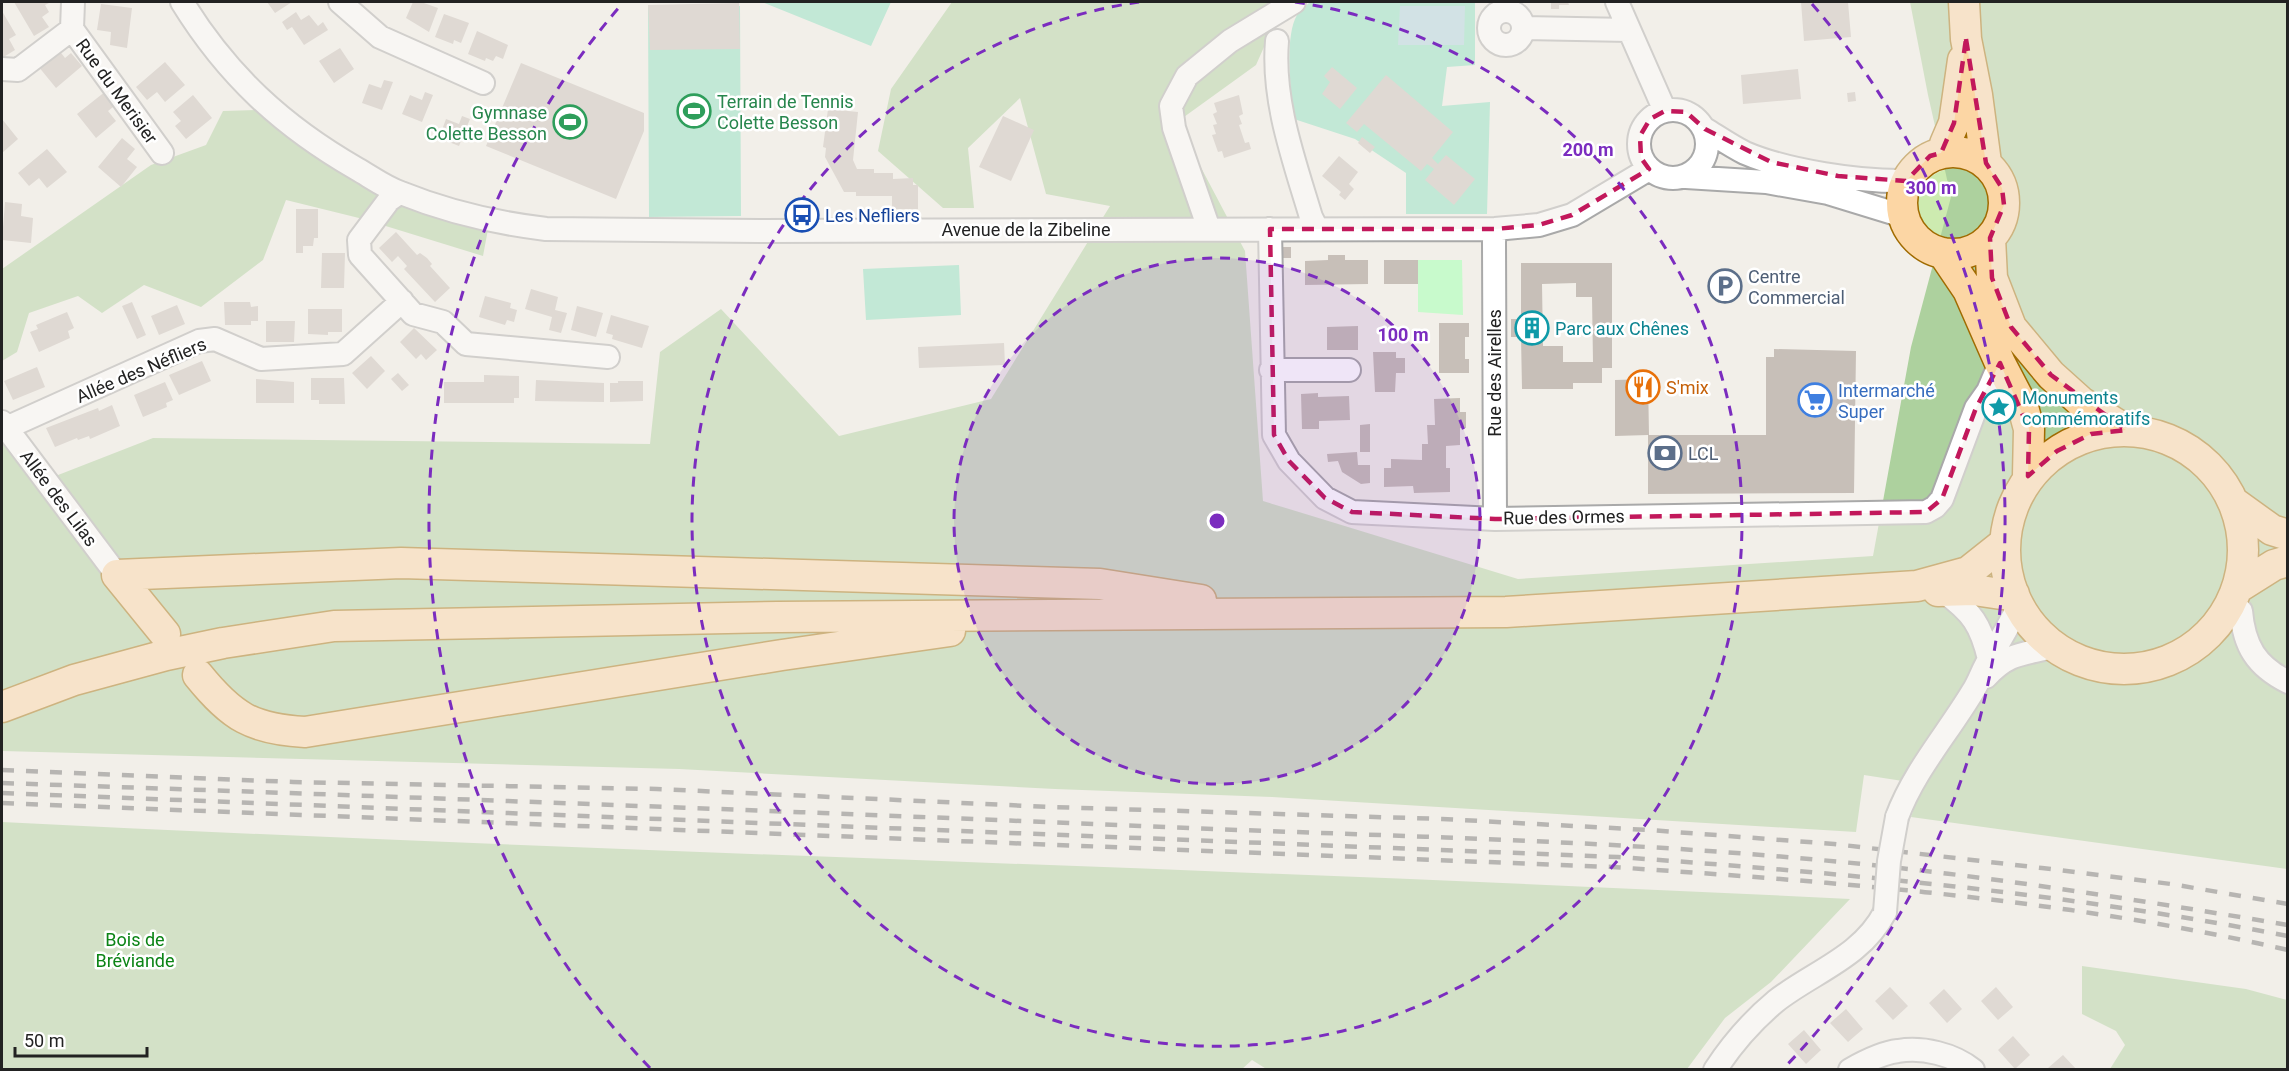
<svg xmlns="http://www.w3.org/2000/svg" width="2289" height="1071" font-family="Roboto,sans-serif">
<rect width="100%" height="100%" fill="#f2efe9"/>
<path fill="#cdebb0" d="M1952 168 1962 169 1945 243C1902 227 1908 176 1952 168Z"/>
<path fill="#add19e" d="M952 2H1284L1256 65 1177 122 1245 251 1263 501 1518 579 1873 556 1911 347 1951 197 1928 95 1910 2H2287V869L1911 817 1922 784 1864 775 1856 832 1272 797 1055 789 679 769 2 751V435L35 484 153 438 650 444 660 352 721 309 839 436 991 399 1110 206 1046 194 1020 98 968 148 974 208H943L878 151 891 89Z
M257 110 291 138 489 224 483 256 363 219 286 200 263 260 201 307 144 285 102 313 78 296 29 313 17 352 2 361V269L151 165 206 145 223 111Z
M2 822C618 853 1234 868 1850 899L1771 982 1725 1018 1687 1069 1268 1070 1252 1060 1241 1070H2Z
M2082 966 2246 989 2287 1000V1069H2110L2125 1045 2116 1031 2082 1014Z"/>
<path fill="#c8facc" d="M1418 260H1462L1463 315 1418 312Z"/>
<path fill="#88e0be" d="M762 2H891L871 46Z
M1310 2H1475V65L1447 67 1442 106 1490 102 1487 214H1406V173L1355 139 1294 119C1291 95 1284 37 1297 15 1300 10 1306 6 1310 2Z
M740 6 741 216 649 217 648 7Z
M959 265 961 315 866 320 863 269Z"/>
<path fill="#aad3df" d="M1400 6H1465L1464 45H1398Z"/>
<path fill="#c7bfb8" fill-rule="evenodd" d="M14 2H51L45 5 49 12 42 17 49 27 34 36Z
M267 2H292L275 13Z
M413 2H421L438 8 429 32 406 18Z
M1551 2H1568L1569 5H1559V9H1551Z
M1801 2H1848L1851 37 1804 41Z
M739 3 740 49 650 50 648 5Z
M101 4 132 8 127 48 110 45 111 32 97 30Z
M2 11 16 35 9 39 15 50 2 58Z
M296 12 301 20 309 15 318 26 323 22 328 30 304 45 292 27 287 30 282 22Z
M444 14 469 23 461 43 454 40 453 44 435 37Z
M477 31 508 45 503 59 496 56 493 61 486 58 485 61 468 54Z
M340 48 354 69 334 83 319 61Z
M58 49 65 58 71 53 82 66 56 88 38 66Z
M165 62 185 85 165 102 157 92 147 100 136 87Z
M521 63 644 113V131L616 199 486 146Z
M1332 67 1357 88 1340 109 1322 94 1330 82 1324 76Z
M1798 69 1801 99 1743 104 1741 75Z
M1386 75 1453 132 1432 158 1438 164 1446 155 1475 179 1454 205 1425 180 1434 169 1427 164 1421 171 1364 124 1357 132 1346 123Z
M384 80 393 82 382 110 362 103 369 84 381 88Z
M106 91 117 104 108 111 116 121 96 138 77 114Z
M425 92 433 95 422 122 402 114 410 95 422 100Z
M1855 92 1856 101 1848 102 1847 93Z
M193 95 212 118 186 139 175 126 181 121 173 112Z
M1239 95 1243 114 1239 116 1242 124 1239 125 1245 143 1249 142 1251 149 1224 158 1222 151 1218 152 1212 135 1216 134 1213 125 1217 124 1213 114 1217 112 1214 103Z
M828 109 858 112 853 160 857 169H874V173H893V179L913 178V185H918V209H892V196H856V192H844L825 157 826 148 823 147Z
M462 116 470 119 459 146 439 138 446 119 459 124Z
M1003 116 1034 130 1011 181 979 167Z
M2 119 18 139 2 153Z
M1362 137 1375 147 1370 153 1358 143Z
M122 138 135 149 127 159 137 167 121 187 98 167Z
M47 149 67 172 47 188 39 178 29 186 18 173Z
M1339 156 1358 172 1349 184 1354 189 1345 200 1339 195 1341 192 1322 176Z
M5 202 22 204 21 216 33 218 31 243 2 240Z
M296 209H318V238H314L313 246H303V253H296Z
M396 232 417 255 420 253 427 258 432 264 430 266 450 288 435 302 404 269 407 266 398 256 392 262 379 248Z
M1280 247H1291V258H1281Z
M322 253H345L344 288H321Z
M1328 255H1345V260H1368V284L1305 285V261L1328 260Z
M1384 260H1418V284H1384Z
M1521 263H1612V368H1602V383H1573V389H1522L1521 337H1511V319H1521ZM1576 283V297H1592L1593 362H1563V346H1543L1542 284Z
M531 289 558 297 555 310 567 313 561 333 549 330 552 317 525 309Z
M485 296 511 303 510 308 517 310 514 322 507 320 505 325 479 317Z
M132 302 146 335 137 339 122 306Z
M224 302H250L251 307 258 306V321H251V325H225Z
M177 305 185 324 159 335 151 316Z
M577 306 603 313 596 337 571 330Z
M308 309H342V332H328V335L308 334Z
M67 312 74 328 68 331 70 338 39 352 30 332 38 329 36 325Z
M611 315 649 326 642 348 612 339 613 335 606 333Z
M266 321H295L294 342H266Z
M1439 323H1469V337H1465V359H1469V373H1439Z
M1358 326V350H1327V327Z
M414 328 437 350 426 360 421 354 416 359 400 342Z
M1004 343 1005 365 919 368 918 347Z
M1774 349 1856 351 1854 493 1648 494V435L1615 436V380L1648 379 1649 435H1766V357H1774Z
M1373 352H1396V358H1405V373H1396L1395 392H1375Z
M371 356 385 371 367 389 352 373Z
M202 361 211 381 179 395 169 375Z
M37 367 45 387 13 400 4 381Z
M398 373 409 385 402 391 391 379Z
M484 375 519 376V398H514V403H444V382H484Z
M311 378H344L345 404H319V400H311Z
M256 379 294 382V403H256Z
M536 380 604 383V402L535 401Z
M618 381H643V401L610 402V383H618Z
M165 382 173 400 166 403 167 407 143 417 134 395Z
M1318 393V397L1349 396 1350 420 1319 421V429H1302L1301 394Z
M1460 398V412H1466V428H1460V445L1446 446V468H1450V492L1414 493 1413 486 1384 487V468H1391V459L1422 460V444H1428L1427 425H1435L1434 399Z
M112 405 120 426 90 439 89 436 78 440 77 438 55 447 46 428 98 408 99 411Z
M1370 424V452H1360V425Z
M1357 452 1358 465H1370V483L1361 484 1342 472 1338 461 1328 462 1327 454Z
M1890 987 1908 1006 1893 1020 1875 1001Z
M1996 987 2013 1007 1998 1020 1981 1001Z
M1944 989 1962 1009 1947 1023 1929 1003Z
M1846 1009 1863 1029 1848 1042 1830 1023Z
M1804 1030 1821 1050 1806 1064 1788 1044Z
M2013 1036 2030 1055 2015 1069 1998 1050Z
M2063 1055 2077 1070H2050L2048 1068Z"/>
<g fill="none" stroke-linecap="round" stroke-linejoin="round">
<g stroke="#a9a9a9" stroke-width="26">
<path id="minor" d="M73 2 72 29 162 153
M182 2C227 75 282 126 357 169 371 177 386 188 401 193 448 212 496 223 546 229L759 231 1495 229 1539 225 1572 215 1649 169
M340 2 380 37 483 83
M1617 2 1665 111
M1489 28a17 17 0 1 1 34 0a17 17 0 1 1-34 0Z
M1523 28 1629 30
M1277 41C1272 101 1294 160 1311 217L1317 229
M2 69 18 70 72 29
M1639 144a34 34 0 1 1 68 0a34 34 0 1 1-68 0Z
M1705 129C1718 137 1731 146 1745 153 1787 171 1860 182 1906 181
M1686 177 1766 182 1828 193 1903 216
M399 193 389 200 359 240 360 255 413 314 443 322 466 344 608 357
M1209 229 1174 128 1171 106 1187 76 1230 41 1294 2
M1270 229 1274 435 1289 461 1325 498 1352 512 1495 519 1926 512 1935 507 1942 499 1976 408 1988 391 2000 363
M1271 370H1349
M2 422 117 575
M6 428 199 341 215 339 261 359 343 354 402 301
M1495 519 1494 242 1495 229
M1944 592C1972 612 1981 625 1989 659
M2233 604 2241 611C2244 646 2256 666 2288 682
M1986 677C2010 651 2024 655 2056 646
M1897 817C1914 771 1948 733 1973 691 1980 680 1983 668 1990 658 2000 640 2010 624 2019 605
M1715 1070C1732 1044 1752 1021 1776 1001 1813 972 1862 957 1885 912
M1850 1070C1864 1062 1881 1053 1898 1051 1923 1047 1953 1054 1973 1070"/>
</g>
<g stroke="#a06b00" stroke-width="33">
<path id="major" d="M1964 2 1966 39 1977 95 1986 163
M1947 151 1945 144 1954 123 1963 60
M1902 203a51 51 0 1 1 102 0a51 51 0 1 1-102 0Z
M1990 238 1992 278 2011 327 2051 375 2081 402 2126 430
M1943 253 1968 290 2000 363 2023 407 2029 429 2028 476
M2005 550a119 119 0 1 1 238 0a119 119 0 1 1-238 0Z
M2233 502 2272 530 2288 535
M117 575 401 563 1100 584 1201 600
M117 575 165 634
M2239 587 2274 565 2288 561
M1938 591 1974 590 2001 594H2014
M198 675C232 717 252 729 305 732L782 655 950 631
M2 707 74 680 166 655 223 643 334 626 778 617 1506 612 1917 586 1968 572 2002 545"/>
</g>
<use href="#minor" stroke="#fff" stroke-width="22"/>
<use href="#major" stroke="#fcd6a4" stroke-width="30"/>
<path stroke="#707070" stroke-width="4.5" stroke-dasharray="12 12" stroke-linecap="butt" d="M2 770 293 782 657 789 1051 807 1442 819 1649 830 1834 844 2042 868 2171 884 2288 904
M2 783C381 796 761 810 1141 826 1367 836 1595 839 1820 860 1977 874 2132 899 2288 925
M2 793 1618 857C1844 873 2065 893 2288 936
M2 803 1612 867C1838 882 2066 899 2288 950"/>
<g stroke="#a9a9a9" stroke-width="26" stroke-linecap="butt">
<path id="minor-bridge" d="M1885 912 1889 861 1897 817"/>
</g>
<use href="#minor-bridge" stroke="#fff" stroke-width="22"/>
</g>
<path d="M0 0H2289V1071H0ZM1966 39 1986 163 2002 188 2004 205 1990 238 1992 278 2011 327 2051 375 2126 430 2091 434 2057 451 2028 476 2029 429 2000 363 1976 408 1942 499 1926 512 1495 519 1352 512 1325 498 1289 461 1274 435 1270 229H1495L1539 225 1572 215 1649 169 1641 158 1640 136 1650 119 1665 111 1686 112 1705 129 1771 162 1838 176 1906 181 1930 156 1941 153 1954 123Z" fill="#f2efe9" fill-opacity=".55" fill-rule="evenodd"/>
<path fill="none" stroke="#c2185b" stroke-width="4.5" stroke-dasharray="12 8" stroke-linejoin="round" d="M1966 39 1986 163 2002 188 2004 205 1990 238 1992 278 2011 327 2051 375 2126 430 2091 434 2057 451 2028 476 2029 429 2000 363 1976 408 1942 499 1926 512 1495 519 1352 512 1325 498 1289 461 1274 435 1270 229H1495L1539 225 1572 215 1649 169 1641 158 1640 136 1650 119 1665 111 1686 112 1705 129 1771 162 1838 176 1906 181 1930 156 1941 153 1954 123Z"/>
<circle cx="1217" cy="521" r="263" fill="#7b2cbf" fill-opacity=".12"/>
<g fill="none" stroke="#7b2cbf" stroke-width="3" stroke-dasharray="10 8">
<circle cx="1217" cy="521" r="263"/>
<path d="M1295 2A525 525 0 1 1 1139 2"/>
<path d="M650 1068A788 788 0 0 1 622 4M1812 4A788 788 0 0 1 1784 1068"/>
</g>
<defs>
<g id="stadium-ring" transform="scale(1.725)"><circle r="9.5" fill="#fff" stroke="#2e9e5b" stroke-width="1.5"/><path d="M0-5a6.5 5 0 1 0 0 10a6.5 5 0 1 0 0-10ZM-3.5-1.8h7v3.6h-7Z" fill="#2e9e5b"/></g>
<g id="bus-ring" transform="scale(1.725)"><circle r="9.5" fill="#fff" stroke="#1a4fb4" stroke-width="1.5"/><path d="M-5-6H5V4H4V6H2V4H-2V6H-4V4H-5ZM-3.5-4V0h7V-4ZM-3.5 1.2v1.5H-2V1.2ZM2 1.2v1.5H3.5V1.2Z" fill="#1a4fb4"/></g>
<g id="parking-ring" transform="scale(1.725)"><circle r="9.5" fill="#fff" stroke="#5c6f8a" stroke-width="1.5"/><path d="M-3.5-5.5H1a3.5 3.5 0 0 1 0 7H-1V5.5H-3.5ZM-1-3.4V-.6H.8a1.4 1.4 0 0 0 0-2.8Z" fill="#5c6f8a"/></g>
<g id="building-ring" transform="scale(1.725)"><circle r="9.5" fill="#fff" stroke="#0f9aa8" stroke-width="1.5"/><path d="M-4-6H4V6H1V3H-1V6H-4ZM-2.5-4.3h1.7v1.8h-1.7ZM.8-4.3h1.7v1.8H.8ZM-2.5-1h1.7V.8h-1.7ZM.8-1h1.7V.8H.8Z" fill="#0f9aa8"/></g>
<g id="restaurant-ring" transform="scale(1.725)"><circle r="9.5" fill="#fff" stroke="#e8710a" stroke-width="1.5"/><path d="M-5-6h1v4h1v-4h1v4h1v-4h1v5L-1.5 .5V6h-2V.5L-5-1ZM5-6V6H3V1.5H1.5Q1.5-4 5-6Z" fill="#e8710a"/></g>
<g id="supermarket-ring" transform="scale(1.725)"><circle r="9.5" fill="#fff" stroke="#3f7fe0" stroke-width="1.5"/><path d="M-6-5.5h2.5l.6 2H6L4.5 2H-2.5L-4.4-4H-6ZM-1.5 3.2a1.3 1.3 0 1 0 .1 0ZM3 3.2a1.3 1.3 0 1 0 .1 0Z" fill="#3f7fe0"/></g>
<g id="sight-ring" transform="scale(1.725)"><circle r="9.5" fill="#fff" stroke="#0f9aa8" stroke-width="1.5"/><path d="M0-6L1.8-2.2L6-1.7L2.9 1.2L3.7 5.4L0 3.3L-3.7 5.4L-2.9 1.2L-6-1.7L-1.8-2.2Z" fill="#0f9aa8"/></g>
<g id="bank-ring" transform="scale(1.725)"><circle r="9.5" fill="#fff" stroke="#5c6f8a" stroke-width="1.5"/><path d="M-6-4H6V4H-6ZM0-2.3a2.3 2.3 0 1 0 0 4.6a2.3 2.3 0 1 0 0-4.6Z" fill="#5c6f8a"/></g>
</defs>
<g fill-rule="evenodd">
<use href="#stadium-ring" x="694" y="111"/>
<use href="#stadium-ring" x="570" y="122"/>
<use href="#bus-ring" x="802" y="215"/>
<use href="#parking-ring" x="1725" y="286"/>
<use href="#building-ring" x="1532" y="328"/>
<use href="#restaurant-ring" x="1643" y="387"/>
<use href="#supermarket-ring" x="1815" y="400"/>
<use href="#sight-ring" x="1999" y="407"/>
<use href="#bank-ring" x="1665" y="453"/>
</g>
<g text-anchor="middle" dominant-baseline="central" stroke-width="5" stroke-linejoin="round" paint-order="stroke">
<g font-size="18" fill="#222" stroke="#fff">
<text transform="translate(117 91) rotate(54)">Rue du Merisier</text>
<text x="1026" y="229">Avenue de la Zibeline</text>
<text transform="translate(141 370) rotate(-23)">Allée des Néfliers</text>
<text transform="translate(1494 373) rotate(-90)">Rue des Airelles</text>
<text transform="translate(59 498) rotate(53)">Allée des Lilas</text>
<text transform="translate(1564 517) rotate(-1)">Rue des Ormes</text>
</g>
<g font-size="18" fill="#27864d" stroke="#fff" text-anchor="start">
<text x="717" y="101">Terrain de Tennis<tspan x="717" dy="21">Colette Besson</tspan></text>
<text x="547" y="112" text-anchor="end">Gymnase<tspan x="547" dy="21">Colette Besson</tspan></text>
</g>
<g font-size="18" fill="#164399" stroke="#fff" text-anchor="start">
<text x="825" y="215">Les Nefliers</text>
</g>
<g font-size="18" fill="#4e5e75" stroke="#fff" text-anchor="start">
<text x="1748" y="276">Centre<tspan x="1748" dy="21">Commercial</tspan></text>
<text x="1688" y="453">LCL</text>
</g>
<g font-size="18" fill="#0d838f" stroke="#fff" text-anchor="start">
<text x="1555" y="328">Parc aux Chênes</text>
<text x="2022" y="397">Monuments<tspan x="2022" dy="21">commémoratifs</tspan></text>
</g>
<g font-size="18" fill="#c56008" stroke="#fff" text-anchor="start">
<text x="1666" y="387">S'mix</text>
</g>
<g font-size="18" fill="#366cbe" stroke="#fff" text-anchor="start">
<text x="1838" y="390">Intermarché<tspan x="1838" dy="21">Super</tspan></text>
</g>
<g font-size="18" fill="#0c8416" stroke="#fff">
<text x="135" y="939">Bois de<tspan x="135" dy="21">Bréviande</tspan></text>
</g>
</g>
<circle cx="1217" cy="521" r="9" fill="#7b2cbf" stroke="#fff" stroke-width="3"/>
<g font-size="18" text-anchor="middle" font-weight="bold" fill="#7b2cbf" stroke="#fff" stroke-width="5" stroke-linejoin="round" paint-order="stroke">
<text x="1588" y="156">200 m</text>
<text x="1931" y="194">300 m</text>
<text x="1403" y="341">100 m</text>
</g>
<rect width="2289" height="1071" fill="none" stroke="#222222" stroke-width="6"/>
<path d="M15 1047v9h132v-9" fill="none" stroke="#222222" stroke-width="3"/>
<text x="24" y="1047" font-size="18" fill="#222222" stroke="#ffffff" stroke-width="4.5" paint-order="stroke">50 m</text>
</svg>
